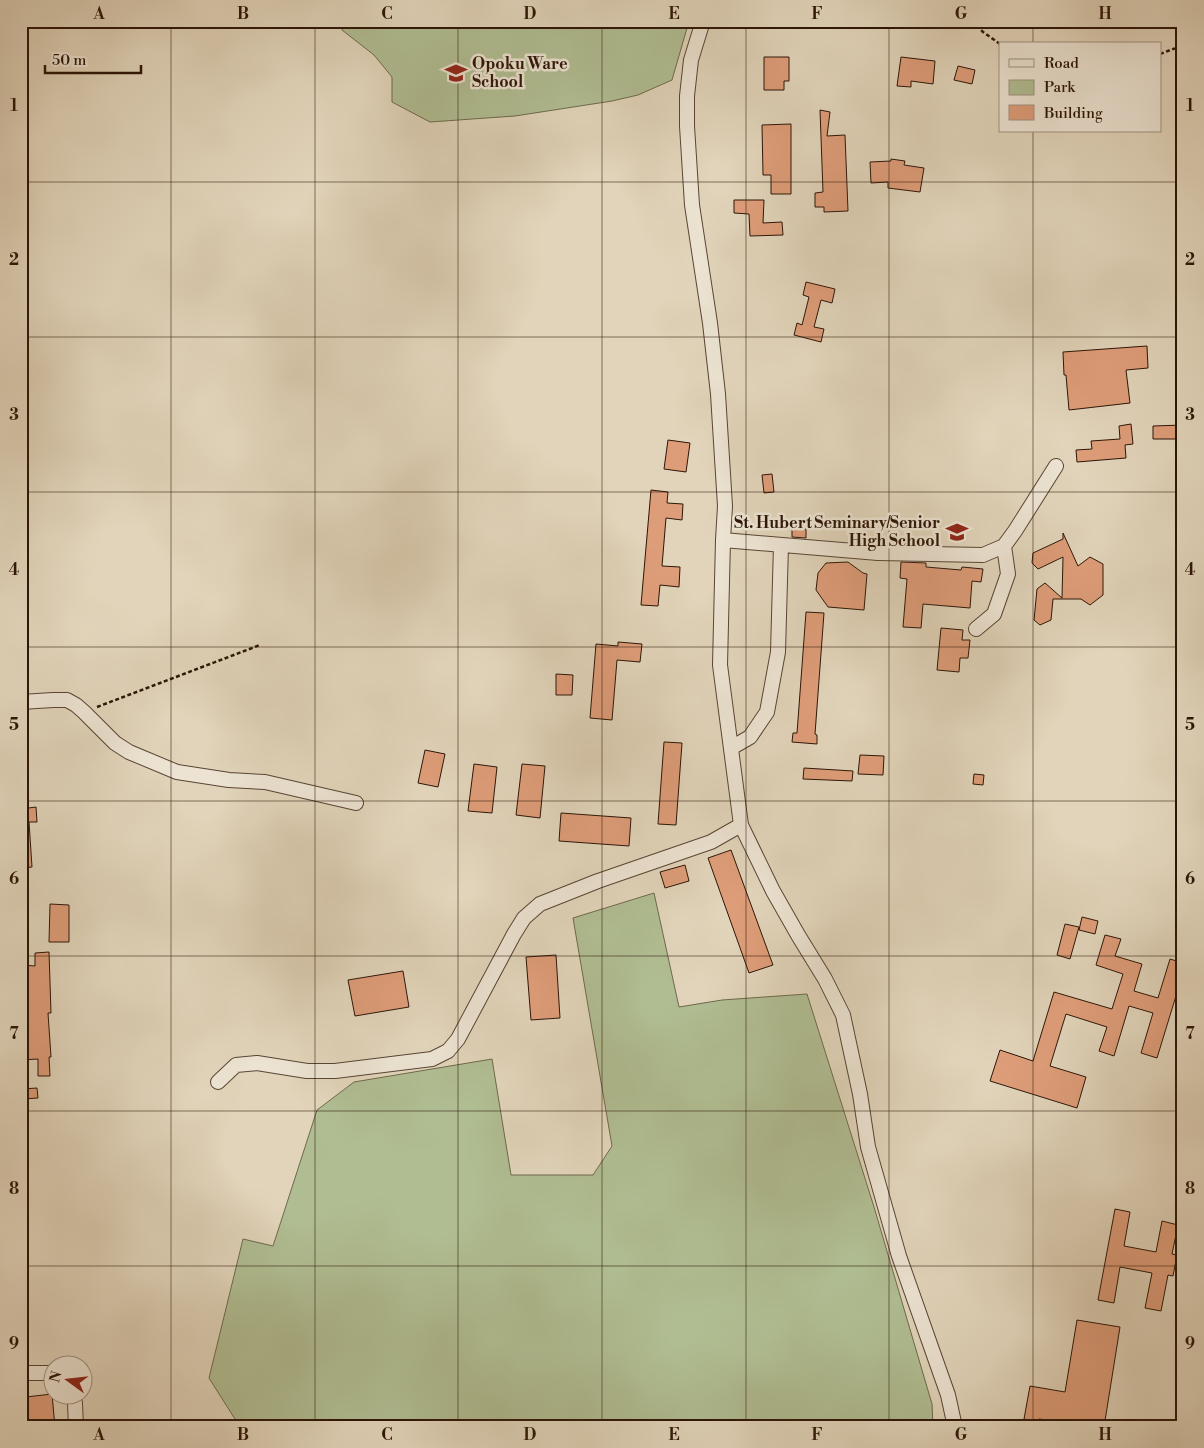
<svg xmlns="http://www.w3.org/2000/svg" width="1204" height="1448" font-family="'Libre Bodoni',serif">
<rect width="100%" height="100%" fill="#e1d4ba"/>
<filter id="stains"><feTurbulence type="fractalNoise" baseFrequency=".004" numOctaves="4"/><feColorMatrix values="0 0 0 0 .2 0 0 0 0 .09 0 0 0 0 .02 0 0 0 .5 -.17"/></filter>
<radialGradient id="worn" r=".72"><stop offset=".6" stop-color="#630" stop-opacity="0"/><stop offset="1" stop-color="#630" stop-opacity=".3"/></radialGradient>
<path fill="#b0bd92" stroke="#6e694c" d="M343 21H689L672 80 638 95 612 101 515 116 430 122 392 102V77L374 55 342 30Z
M654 893 679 1007 722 1000 807 994 874 1207 932 1404 933 1427H241L233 1416 209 1378 243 1239 273 1246 317 1110 354 1082 492 1059 511 1175H593L612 1146 573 918Z"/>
<path fill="#de9d79" stroke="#2c1507" d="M764 57H789V81H784V90H764Z
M901 57 935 61 933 84 911 81V87L897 86Z
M958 66 975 70 972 84 954 80Z
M820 110 830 112 827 136 845 135 848 211 824 212V207H815V193L823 192Z
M791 124V194H771V175H763L762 125Z
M891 159 905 161 904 165 924 168 920 192 888 188V182L871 183 870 162 891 161Z
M734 200H764L763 223 782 222 783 235 750 236 749 214 734 213Z
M806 282 835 289 832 303 821 300 814 327 824 329 821 342 794 335 797 323 802 325 809 297 803 295Z
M1147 346 1148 368 1126 370 1130 403 1069 410 1066 375H1064L1063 352Z
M1131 424 1133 444 1125 445 1126 458 1077 462 1076 450 1092 449 1091 441 1120 439 1119 426Z
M1183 425V439H1153V426Z
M668 440 690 443 686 472 664 469Z
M772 474 774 492 764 493 762 475Z
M651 490 668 492 667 503 683 504 682 520 666 518 662 566 680 567 679 587 660 585 658 606 641 605Z
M792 528 806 529V538L792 537Z
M1063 533 1078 566 1090 557 1103 564V595L1090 605 1081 599H1053L1051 620 1040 625 1034 620 1037 589 1045 583 1062 598 1063 557 1038 569 1032 563 1033 553 1063 539Z
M848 562 863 573 867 574 864 610 828 607 816 590 818 573 826 563Z
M901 562 926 563V567L961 570 962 567 983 569 981 582 972 581 970 608 923 604 921 628 903 627 907 579 900 578Z
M806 612 824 613 815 734 817 735V744L792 742 793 733H797Z
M941 628 963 630 962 640H970L968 658H960L959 672 937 670Z
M618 642 642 644 640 662 617 660 612 720 590 718 596 644 618 646Z
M556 674 573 675 572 695H556Z
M664 742 682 743 676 825 658 824Z
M425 750 445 754 438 787 418 783Z
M860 755 884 756 883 775 858 774Z
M474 764 497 767 492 813 468 811Z
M522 764 545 766 540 818 516 815Z
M804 768 853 771 852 781 803 779Z
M974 774 984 775 983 785 973 784Z
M36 807 37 822H29L32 867 21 868V809Z
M561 813 631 818 629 846 559 841Z
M731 850 773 965 749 973 708 858Z
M685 865 689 881 665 888 660 872Z
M50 904 69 905V942H49Z
M1082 917 1098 921 1095 934 1079 930Z
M1065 924 1079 927 1070 959 1057 955Z
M1105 935 1121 939 1115 956 1142 964 1134 991 1158 998 1170 959 1183 963V973L1157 1058 1141 1053 1153 1013 1129 1006 1114 1056 1099 1051 1107 1027 1066 1014 1050 1066 1086 1077 1077 1108 990 1081 1000 1050 1033 1061 1054 992 1112 1009 1123 974 1096 965Z
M49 952 51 1013H48L51 1057H49L50 1076H38V1059L21 1060V965L35 966V953Z
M556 955 560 1018 531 1020 526 957Z
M403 971 409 1007 355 1016 348 980Z
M37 1088 38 1098 23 1099 22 1089Z
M1115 1209 1130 1212 1124 1246 1156 1252 1162 1221 1178 1225 1172 1254 1177 1255 1173 1276 1168 1275 1161 1311 1145 1308 1152 1273 1120 1267 1114 1303 1098 1300Z
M1077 1320 1120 1327 1104 1427H1067L1060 1426 1061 1422 1039 1419V1422L1024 1419 1030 1386 1065 1392Z
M52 1394 55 1427H21V1409L27 1408 26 1397Z"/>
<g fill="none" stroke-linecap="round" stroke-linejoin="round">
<g stroke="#594534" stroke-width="16">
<path id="minor" d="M703 21 691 60 687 96V126L692 205 710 323 718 394 725 506 723 540 878 553 983 555 1004 546 1015 531 1056 466
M976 629 994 614 1008 574 1004 546
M21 702 53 700H67L76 705 84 712 115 743 129 752 177 772 229 780 265 782 356 803
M731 748 750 737 767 712 778 652 781 545
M741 825 773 891 798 935 825 979 843 1015 860 1094 868 1147 899 1256 948 1395 955 1427
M218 1082 236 1065 257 1063 307 1071H335L432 1059 448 1051 458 1039 514 934 524 918 540 904 598 881 711 842 741 825 720 665 723 540
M21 1373H52
M73 1396 75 1403 76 1427"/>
</g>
<path stroke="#2c1507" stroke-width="2.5" stroke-dasharray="4 2.5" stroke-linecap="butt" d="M972 21 983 32 1000 44
M1160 54 1173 49 1183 47
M97 707 260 645"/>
<use href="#minor" stroke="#ece3d2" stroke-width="14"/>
</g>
<path fill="none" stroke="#2c1507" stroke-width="1" stroke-opacity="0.55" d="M171 21V1427M315 21V1427M458 21V1427M602 21V1427M746 21V1427M889 21V1427M1033 21V44M1033 131V1427M21 182H1183M21 337H1183M21 492H1183M21 647H1183M21 801H1183M21 956H1183M21 1111H1183M21 1266H1183"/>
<defs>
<g id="school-bare" transform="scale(1.725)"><path d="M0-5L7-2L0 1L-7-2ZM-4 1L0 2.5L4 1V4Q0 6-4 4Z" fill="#8f2418" stroke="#ece3d2" stroke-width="2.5" paint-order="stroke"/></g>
</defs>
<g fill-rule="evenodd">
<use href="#school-bare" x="456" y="73"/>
<use href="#school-bare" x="957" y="532"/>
</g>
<g text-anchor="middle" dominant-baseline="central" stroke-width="5" stroke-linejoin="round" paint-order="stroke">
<g font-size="16" font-weight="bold" fill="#2c1507" stroke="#ece3d2" text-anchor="start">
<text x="472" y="64">Opoku Ware<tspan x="472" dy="18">School</tspan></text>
<text x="940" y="523" text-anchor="end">St. Hubert Seminary/Senior<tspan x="940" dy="18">High School</tspan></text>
</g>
</g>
<rect width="1204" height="1448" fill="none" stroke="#e1d4ba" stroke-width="55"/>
<rect x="999" y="42" width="162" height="90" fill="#ece3d2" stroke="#9f9181"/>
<rect x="1009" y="59" width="25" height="8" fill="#ece3d2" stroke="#9f9181"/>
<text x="1044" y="68" font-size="15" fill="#2c1507">Road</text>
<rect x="1009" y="80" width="25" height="15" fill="#b0bd92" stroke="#9f9181"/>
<text x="1044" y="92" font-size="15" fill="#2c1507">Park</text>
<rect x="1009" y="105" width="25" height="15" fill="#de9d79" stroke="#9f9181"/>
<text x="1044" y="118" font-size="15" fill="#2c1507">Building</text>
<g transform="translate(68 1380) rotate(285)"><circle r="24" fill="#ece3d2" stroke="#9f9181"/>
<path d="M0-4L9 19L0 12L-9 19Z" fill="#8f2418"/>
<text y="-8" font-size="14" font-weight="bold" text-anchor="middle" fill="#2c1507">N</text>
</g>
<path d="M45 65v8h96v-8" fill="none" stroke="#2c1507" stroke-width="2.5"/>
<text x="52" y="65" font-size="15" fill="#2c1507" stroke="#ece3d2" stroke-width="4" paint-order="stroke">50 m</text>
<rect x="28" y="28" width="1148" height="1392" fill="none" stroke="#2c1507" stroke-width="2"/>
<g font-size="16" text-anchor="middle" font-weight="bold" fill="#2c1507">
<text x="99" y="19">A</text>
<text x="243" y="19">B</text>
<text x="387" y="19">C</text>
<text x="530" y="19">D</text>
<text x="674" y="19">E</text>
<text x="817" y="19">F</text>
<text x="961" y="19">G</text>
<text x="1105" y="19">H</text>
<text x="14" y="111">1</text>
<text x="1190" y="111">1</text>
<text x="14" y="265">2</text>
<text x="1190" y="265">2</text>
<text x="14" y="420">3</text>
<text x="1190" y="420">3</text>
<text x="14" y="575">4</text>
<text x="1190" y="575">4</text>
<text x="14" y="730">5</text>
<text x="1190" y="730">5</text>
<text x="14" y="884">6</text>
<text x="1190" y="884">6</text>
<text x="14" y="1039">7</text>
<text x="1190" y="1039">7</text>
<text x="14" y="1194">8</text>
<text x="1190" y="1194">8</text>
<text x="14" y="1349">9</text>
<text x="1190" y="1349">9</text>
<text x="99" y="1440">A</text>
<text x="243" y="1440">B</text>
<text x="387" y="1440">C</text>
<text x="530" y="1440">D</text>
<text x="674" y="1440">E</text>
<text x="817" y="1440">F</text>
<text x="961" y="1440">G</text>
<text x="1105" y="1440">H</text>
</g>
<rect width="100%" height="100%" filter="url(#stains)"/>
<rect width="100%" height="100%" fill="url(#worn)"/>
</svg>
